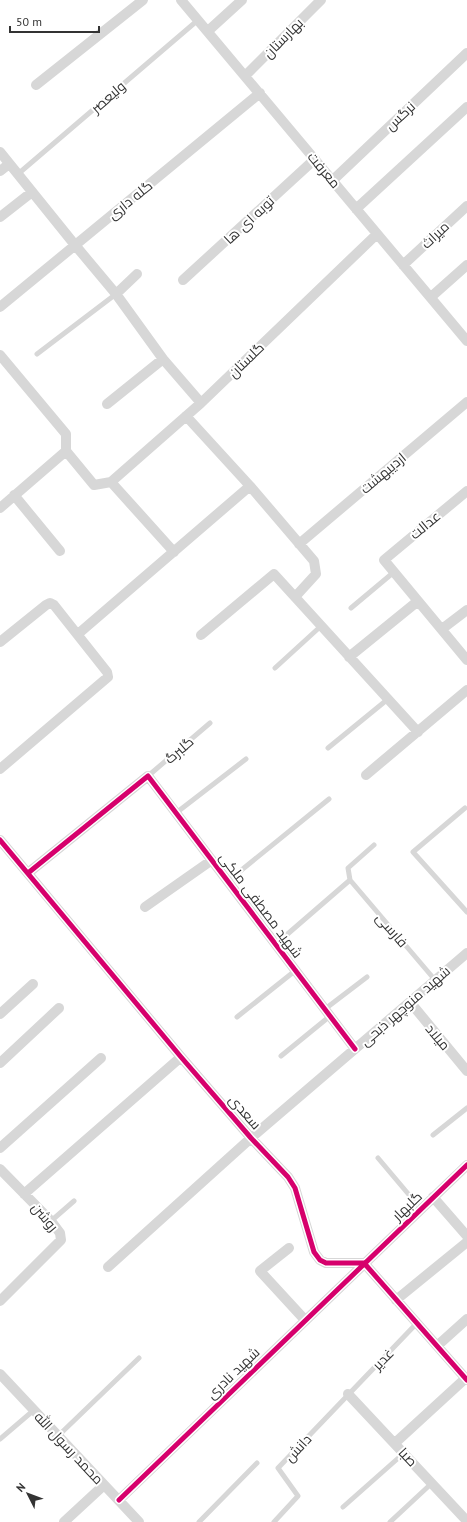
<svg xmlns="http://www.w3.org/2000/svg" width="467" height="1522" font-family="'PT Sans',Cairo,sans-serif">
<rect width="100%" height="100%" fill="#fff"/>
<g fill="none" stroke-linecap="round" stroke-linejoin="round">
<path stroke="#d7d7d7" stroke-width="5" d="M18 174 198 20
M37 354 116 294
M351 608 394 572
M275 668 321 626
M328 748 388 699
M148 776 210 723
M465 808 413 852 467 912
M176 813 246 759
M350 880 435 980
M228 881 329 799
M276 944 350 880 348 868 374 845
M325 1009 367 977
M237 1017 296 970
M281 1056 330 1016
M433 1135 467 1108
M378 1158 421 1209
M51 1221 74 1201
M58 1436 139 1358
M0 1439 34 1410
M343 1507 404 1453
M199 1522 257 1463
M274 1522 298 1496 278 1468 417 1323
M390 1522 432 1483"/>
<path stroke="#d7d7d7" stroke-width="10" d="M181 0 467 341
M208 31 242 0
M245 76 321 0
M36 85 143 0
M0 152 75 245 116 294 163 359 201 403
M0 171 9 164
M333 180 467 53
M356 209 467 107
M0 217 32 192
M403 265 467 206
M183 280 315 159
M116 294 137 274
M431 297 467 265
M0 307 260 93
M0 355 66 434V451L94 485 111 482
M107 404 163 359
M186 416 250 486 314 561 316 574 295 597
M111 482 201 403 377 234
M111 482 174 552
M467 491 384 560 467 660
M14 495 60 551
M0 508 66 451
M299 544 467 402
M442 629 467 610
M78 634 250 486
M201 635 274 574 418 732
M0 642 46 605 50 603 54 605 107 672 108 677 0 769
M349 657 418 601
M366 775 467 690
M0 840 181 1057 251 1138 288 1177 295 1188 314 1252 320 1260 326 1263H364L467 1380
M28 873 148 776 355 1049
M145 907 212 860
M410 1002 467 1071
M0 1014 33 984
M0 1063 59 1008
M0 1148 101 1058
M0 1169 51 1221 60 1233 61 1240 0 1301
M24 1194 181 1057
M433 1197 467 1236
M289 1248 260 1271 305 1320
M108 1267 251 1138 467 953
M396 1300 467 1242
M437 1346 467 1319
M0 1374 139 1522
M348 1394 467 1521
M395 1443 466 1378
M119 1500 467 1165
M64 1522 104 1485"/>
<g stroke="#fff" stroke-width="8">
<path id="cycleway" d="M0 840 181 1057 251 1138 288 1177 295 1188 314 1252 320 1260 326 1263H364L467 1380
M28 873 148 776 355 1049
M119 1500 467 1165"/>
</g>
<use href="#cycleway" stroke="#d6006c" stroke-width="5"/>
</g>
<g text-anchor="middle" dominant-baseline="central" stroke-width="4" stroke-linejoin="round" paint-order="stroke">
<g font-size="14" fill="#333" stroke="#fff">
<text transform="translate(283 38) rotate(-45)">بهارستان</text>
<text transform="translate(108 97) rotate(-41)">ولیعصر</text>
<text transform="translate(400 116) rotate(-43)">نرگس</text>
<text transform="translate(324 170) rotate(50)">معرفت</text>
<text transform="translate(130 200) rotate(-39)">گله داری</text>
<text transform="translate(249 220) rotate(-43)">توبه ای ها</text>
<text transform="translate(435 235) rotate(-43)">میراث</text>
<text transform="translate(246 360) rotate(-44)">گلستان</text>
<text transform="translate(383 473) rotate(-40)">اردیبهشت</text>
<text transform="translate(425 525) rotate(-40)">عدالت</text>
<text transform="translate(179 750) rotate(-41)">گلبرگ</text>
<text transform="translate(261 905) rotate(53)">شهید مصطفی ملکی</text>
<text transform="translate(392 930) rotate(49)">فارسی</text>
<text transform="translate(405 1006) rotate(-41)">شهید منوچهر ذبحی</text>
<text transform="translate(438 1037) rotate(50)">میلاد</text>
<text transform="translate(245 1112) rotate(49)">سعدی</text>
<text transform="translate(407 1206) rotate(-44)">گلبهار</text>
<text transform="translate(45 1217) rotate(50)">روشن</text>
<text transform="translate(383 1359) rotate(-46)">غدیر</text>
<text transform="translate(233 1373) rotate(-44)">شهید نادری</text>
<text transform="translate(69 1448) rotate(47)">محمد رسول الله</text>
<text transform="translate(298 1448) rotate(-47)">دانش</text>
<text transform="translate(408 1457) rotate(47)">صبا</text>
</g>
</g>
<g transform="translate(28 1494) rotate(312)" stroke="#ffffff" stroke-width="3" paint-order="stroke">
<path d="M0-3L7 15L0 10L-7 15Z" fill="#333333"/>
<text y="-6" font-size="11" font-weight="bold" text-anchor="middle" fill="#333333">N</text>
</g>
<path d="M10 26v6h89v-6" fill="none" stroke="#333333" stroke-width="2"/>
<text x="16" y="26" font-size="12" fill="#333333" stroke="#ffffff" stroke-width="3" paint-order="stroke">50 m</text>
</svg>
